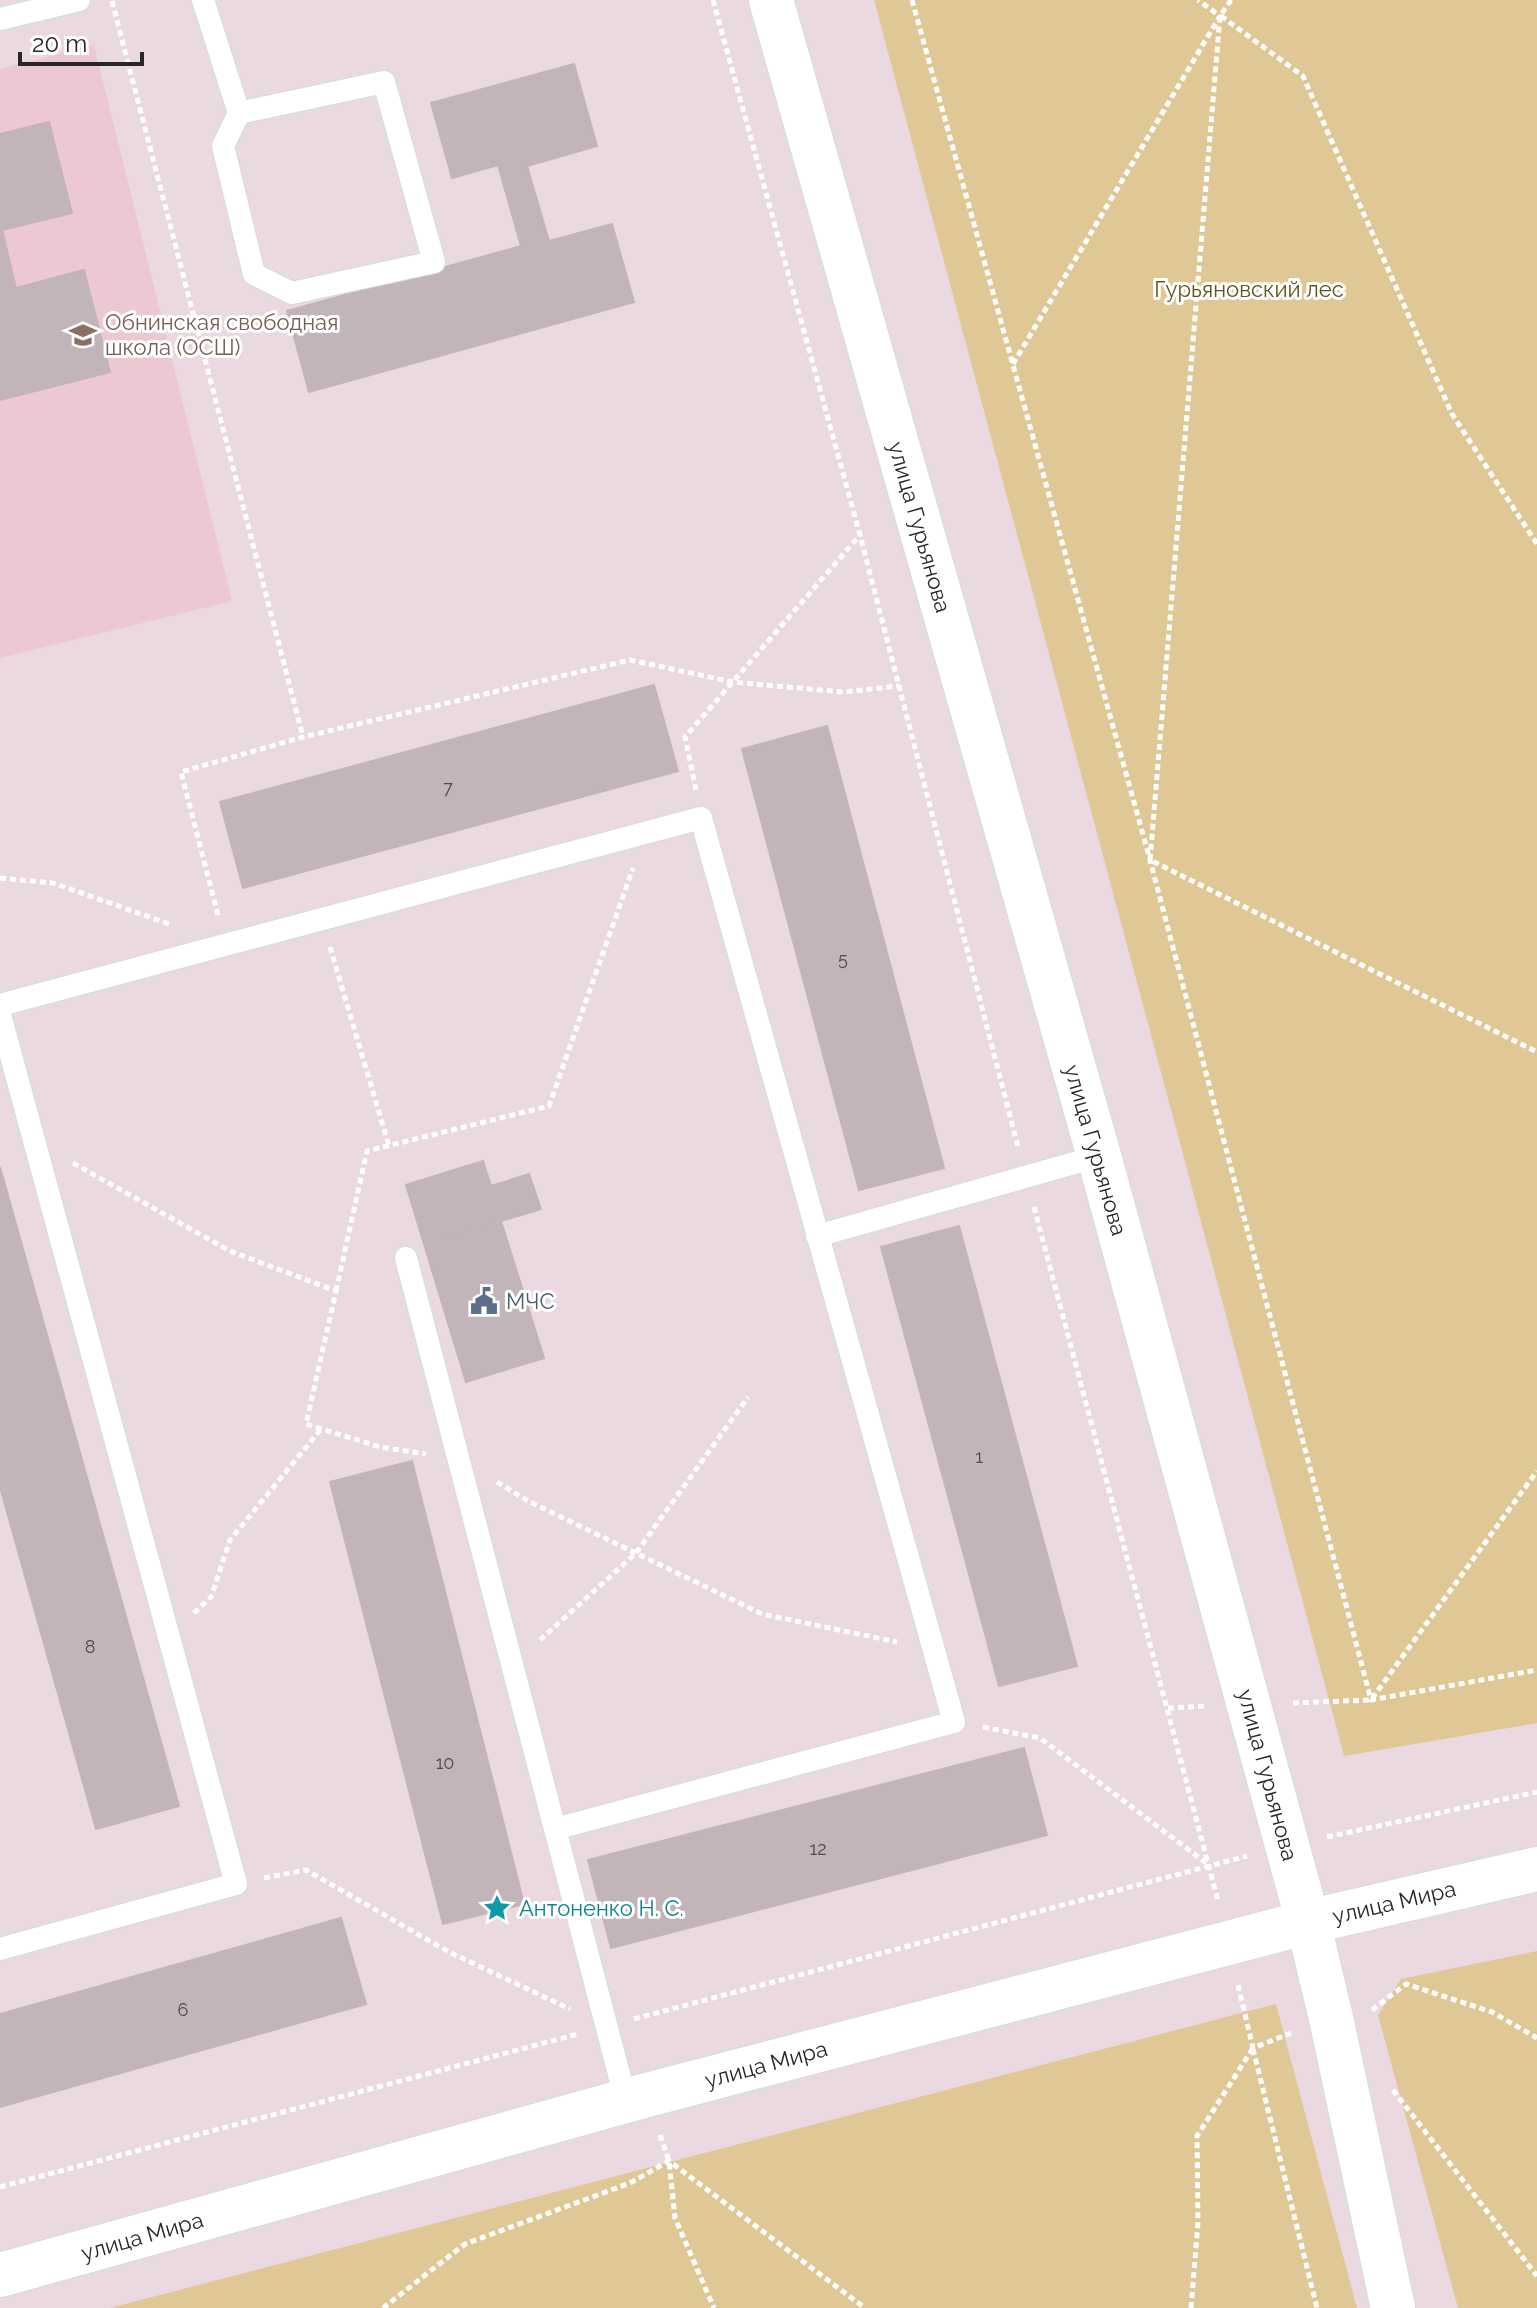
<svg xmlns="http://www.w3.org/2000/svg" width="1537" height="2308" font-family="Raleway,sans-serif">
<rect width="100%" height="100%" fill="#ead9e0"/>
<path fill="#ecc8d3" d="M94 45 232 601 0 658V69Z"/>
<path fill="#e0c796" d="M874 0H1537V1723L1344 1756Z
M1537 1951V2308H1458L1378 2015 1401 1979Z
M1276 2004 1357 2308H110Z"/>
<path fill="#c2b5ba" stroke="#c5b3b9" stroke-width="2" d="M574 64 597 146 527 166 549 241 612 224 634 302 309 392 287 311 521 246 498 165 452 178 431 103Z
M49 122 72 213 2 230 16 288 84 270 110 372 0 400V134Z
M654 685 678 771 243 888 220 802Z
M827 726 944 1168 859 1190 742 749Z
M483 1161 491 1186 529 1174 541 1209 424 1244 406 1185Z
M0 1167 179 1806 96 1829 0 1487Z
M501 1221 544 1358 466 1382 424 1244Z
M959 1226 1077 1666 999 1686 881 1247Z
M412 1461 524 1904 443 1924 330 1482Z
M1024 1748 1047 1835 611 1948 588 1860Z
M341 1918 366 2004 0 2107V2014Z"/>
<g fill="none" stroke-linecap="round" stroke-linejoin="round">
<g stroke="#cee0dd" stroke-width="24">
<path id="service" d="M203 0 239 113 223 146 254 274 292 293 434 262 384 82 239 113
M0 19 79 0
M0 1005 701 818 954 1722 555 1829 626 2101
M0 1015 236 1884 0 1949
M817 1236 1099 1156
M406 1258 555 1829"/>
</g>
<g stroke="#cee0dd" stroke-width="46">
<path id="tertiary" d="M771 0 1099 1156 1308 1922 1331 2018 1393 2308"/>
</g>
<g stroke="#cee0dd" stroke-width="46">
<path id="secondary" d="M0 2275 647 2095 1308 1922 1537 1869"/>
</g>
<path stroke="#fff" stroke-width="5" stroke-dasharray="6 4" stroke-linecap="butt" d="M713 0 860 535 1018 1147
M912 0 1150 860 1371 1700 1537 1670
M1231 0 1220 16 1150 860 1537 1052
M112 1 303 737
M1221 16 1303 76 1452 414 1537 544
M1013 364 1220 16 1198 0
M696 790 685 737 860 535
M0 878 53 883 172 925
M218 915 181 772 303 737 630 660 733 682 843 692 899 686
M330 947 389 1146
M73 1163 230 1251 336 1291 306 1424 380 1447 426 1454
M1034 1207 1218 1901
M336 1291 367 1151 549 1106 633 868
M497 1482 528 1501 762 1614 897 1642
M194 1613 211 1597 230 1540 321 1429
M540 1640 636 1553 748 1397
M1293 1703 1371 1700 1537 1471
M1168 1708 1207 1706
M983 1727 1040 1738 1209 1865
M1327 1837 1537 1792
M264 1878 306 1870 449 1952 570 2009
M1238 1985 1253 2048 1291 2033
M1372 2010 1406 1984 1492 2012 1537 2038
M634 2019 1247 1856
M1253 2049 1317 2308
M1393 2090 1537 2276
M660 2135 669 2161 675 2218 714 2308
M0 2187 578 2034
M383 2308 465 2244 630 2183 669 2161 865 2308
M1191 2308 1198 2222 1197 2136 1253 2048"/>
<use href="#service" stroke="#fff" stroke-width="22"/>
<use href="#tertiary" stroke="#fff" stroke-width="44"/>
<use href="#secondary" stroke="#fff" stroke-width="44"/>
</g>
<defs>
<g id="school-bare" transform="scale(2.16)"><path d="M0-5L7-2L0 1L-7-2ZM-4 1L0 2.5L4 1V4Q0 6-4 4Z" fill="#8d6e63" stroke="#fff" stroke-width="2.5" paint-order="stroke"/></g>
<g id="civic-bare" transform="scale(2.16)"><path d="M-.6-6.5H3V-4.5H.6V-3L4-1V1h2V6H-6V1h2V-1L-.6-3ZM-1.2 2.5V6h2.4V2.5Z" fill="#5c6f8a" stroke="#fff" stroke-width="2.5" paint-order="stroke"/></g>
<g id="sight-bare" transform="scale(2.16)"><path d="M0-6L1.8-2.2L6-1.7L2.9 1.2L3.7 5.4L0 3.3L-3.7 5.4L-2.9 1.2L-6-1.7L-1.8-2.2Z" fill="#0f9aa8" stroke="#fff" stroke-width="2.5" paint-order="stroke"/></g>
</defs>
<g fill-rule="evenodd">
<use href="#school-bare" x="83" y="335"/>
<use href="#civic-bare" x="484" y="1301"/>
<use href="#sight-bare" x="497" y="1908"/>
</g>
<g text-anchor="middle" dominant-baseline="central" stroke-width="6" stroke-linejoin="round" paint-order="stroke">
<g font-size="18" fill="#4e4a4c">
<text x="448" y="787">7</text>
<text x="843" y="958">5</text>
<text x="979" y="1456">1</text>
<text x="90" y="1646">8</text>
<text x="445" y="1762">10</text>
<text x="818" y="1848">12</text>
<text x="183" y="2009">6</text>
</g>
<g font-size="22" fill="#61531b" stroke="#fff">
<text x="1249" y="289">Гурьяновский лес</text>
</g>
<g font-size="22" fill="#785e54" stroke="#fff" text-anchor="start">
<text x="105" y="322">Обнинская свободная<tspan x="105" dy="25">школа (ОСШ)</tspan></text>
</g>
<g font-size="22" fill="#272727" stroke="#fff">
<text transform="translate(920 527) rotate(74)">улица Гурьянова</text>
<text transform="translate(1096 1150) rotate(74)">улица Гурьянова</text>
<text transform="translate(1268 1775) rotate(75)">улица Гурьянова</text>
<text transform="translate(1394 1902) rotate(-13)">улица Мира</text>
<text transform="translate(766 2064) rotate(-15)">улица Мира</text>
<text transform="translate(142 2236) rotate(-16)">улица Мира</text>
</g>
<g font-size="22" fill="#4e5e75" stroke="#fff" text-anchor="start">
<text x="506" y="1301">МЧС</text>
</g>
<g font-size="22" fill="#0d838f" stroke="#fff" text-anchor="start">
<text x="519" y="1908">Антоненко Н. С.</text>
</g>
</g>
<path d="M20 52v12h122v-12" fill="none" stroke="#272727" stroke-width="4"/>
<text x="32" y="52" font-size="24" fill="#272727" stroke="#ffffff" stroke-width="6" paint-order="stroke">20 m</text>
</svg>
